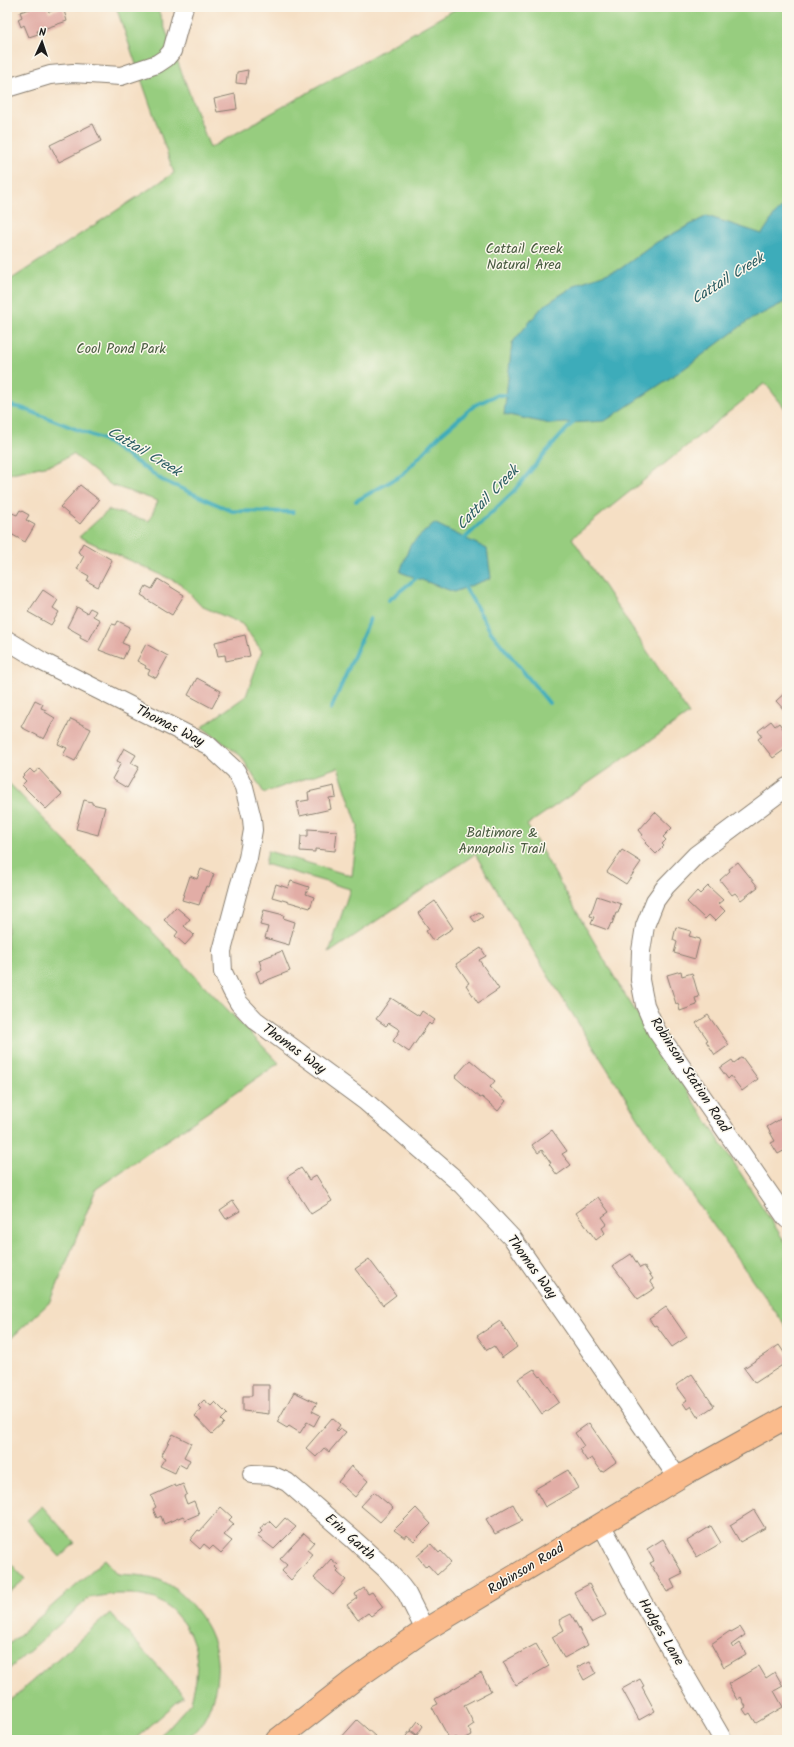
<svg xmlns="http://www.w3.org/2000/svg" width="794" height="1747" font-family="Kalam,sans-serif">
<rect width="100%" height="100%" fill="#fbf7ec"/>
<filter id="ink" filterUnits="userSpaceOnUse"><feTurbulence type="fractalNoise" baseFrequency=".025" numOctaves="2"/><feDisplacementMap in="SourceGraphic" scale="8" xChannelSelector="R" yChannelSelector="G"/><feConvolveMatrix kernelMatrix="1 2 1 2 8 2 1 2 1" color-interpolation-filters="sRGB"/></filter>
<filter id="wash" filterUnits="userSpaceOnUse"><feTurbulence type="fractalNoise" baseFrequency=".012" numOctaves="4" result="noise"/><feDisplacementMap in="SourceGraphic" scale="16" xChannelSelector="R" yChannelSelector="G"/><feGaussianBlur stdDeviation="0.9" result="paint"/><feColorMatrix in="noise" values="0 0 0 0 0 0 0 0 0 0 0 0 0 0 0 0 0 1.4 0 .05"/><feComposite in="paint" operator="in"/></filter>
<g filter="url(#wash)">
<rect width="100%" height="100%" fill="#f5dfc4"/>
<path fill="#97cd7f" stroke="#5a744e" d="M116 7H157L210 148 459 7H787V411L765 383 572 538 689 714 527 825 620 987 787 1245V1328L653 1141 549 977 475 854 329 953 350 889 265 864 268 851 352 876 358 826 338 767 264 793 241 756 202 727 246 696 262 651 242 624 201 606 181 584 79 537 109 510 149 521 158 501 111 485 73 454 54 464 7 474V282L174 173Z
M7 781 279 1063 96 1189 51 1301 7 1342Z
M42 1506 75 1543 60 1557 27 1520Z
M7 1559 25 1579 9 1593 7 1590Z
M105 1559 118 1574C131 1575 145 1575 157 1579 172 1584 186 1597 195 1609 202 1618 208 1627 212 1638 223 1666 216 1704 198 1728 195 1732 189 1736 185 1740H155L168 1728 191 1702 196 1680 197 1661 195 1648 190 1634 183 1623 172 1610 156 1599 132 1594H114L89 1598 7 1671V1646Z
M110 1613 184 1696 134 1740H7V1703Z"/>
<path fill="#3dacba" stroke="#2c646b" d="M787 203V301L748 321 685 368 605 421 550 424 504 414 512 343 543 306 579 283 620 269 657 242 707 216 762 234 775 214Z
M434 523 487 549 491 578 454 592 400 572 410 545Z"/>
<g fill="none" stroke-linecap="round" stroke-linejoin="round">
<path stroke="#3dacba" stroke-width="4" d="M7 405 22 408 104 440 162 480 232 511 293 512
M356 501 402 475 441 434 475 405 497 395H510
M461 542 513 492 547 451 575 420
M463 584 491 632 549 703
M389 600 420 575
M331 709 370 619"/>
</g>
<g id="blocks">
<path fill="#e2ada6" d="M29 7H47L49 12 63 7 67 21 37 31 38 34 29 37 24 25 21 27 18 19 22 17 20 12 30 9Z
M248 70 246 84 236 83 237 72Z
M235 94 237 109 217 112 214 99Z
M93 124 101 141 59 162 50 145Z
M80 485 99 500 80 524 60 507Z
M20 510 29 515 26 520 35 525 25 542 11 534 7 542V520H8L12 513 17 515Z
M83 543 112 560 98 587 87 581 89 576 77 569 84 556 78 552Z
M158 579 184 595 172 615 146 599V598L141 595 146 586 152 589Z
M43 590 58 600 53 608 59 612 51 625 28 612Z
M77 607 87 613 90 608 96 611 93 616 100 620 88 642 80 638 81 635 67 627Z
M118 621 130 627 122 643 129 646 123 659 99 650 112 624 116 625Z
M245 635 250 656 226 661 225 655 218 656 215 642Z
M146 644 168 656 156 678 148 674 150 670 145 668 146 666 137 661Z
M197 678 221 691 212 708 188 695Z
M787 691V713L776 701Z
M35 700 43 704 41 708 46 710 45 712 55 718 44 739 21 727Z
M71 719 91 729 75 761 63 755 67 748 58 744Z
M771 721 775 726 779 723 787 734V748L773 758 758 739 762 736 758 731Z
M124 748 136 755 131 763 139 767 127 788 112 779 121 763 117 761Z
M30 769 34 773 39 769 62 794 46 809 22 785 26 781 22 777Z
M334 786 336 797 329 798 331 809 300 816 297 802 309 800 308 792Z
M84 800 92 802V804L105 807 98 835 76 829Z
M655 812 672 828 663 837 666 840 662 844 664 846 656 854 645 843 646 842 641 836 643 835 639 830Z
M308 829 337 831 335 851 315 849V852L300 851 301 836H308Z
M622 850 641 862 626 884 607 872Z
M738 862 758 887 741 900 735 893 732 895 720 880 730 871 729 869Z
M201 869 214 874 209 887 206 886 199 905 182 900 190 876 197 879Z
M291 881 309 887 306 894 314 897 310 908 272 897 276 884 288 888Z
M708 886 723 900 718 904 725 911 715 921 709 915 705 919 687 902 697 891 700 894Z
M597 896 621 904 618 913H616L612 924 611 923 608 930 591 924 594 917 590 916Z
M435 901 453 928 433 941 426 931 429 929 418 913Z
M176 907 190 919 184 926 194 935 185 945 175 936 178 932 164 920Z
M264 910 284 915 283 918 295 922 289 945 265 938 268 927 260 925Z
M479 912 483 917 475 922 471 917Z
M676 927 691 931 689 936 700 939 695 959 674 953 677 942 673 940Z
M481 948 486 956 479 960 499 989 478 1003 466 985 469 983 456 964Z
M282 951 290 971 260 983 256 972 262 969 259 960Z
M681 971 682 976 692 973 699 997 695 998 697 1005 680 1011 678 1003 676 1004 667 975Z
M391 998 419 1016 422 1011 435 1020 431 1025 429 1023 409 1052 393 1041 400 1030 389 1023 386 1026 376 1019Z
M708 1015 729 1045 715 1055 706 1041 708 1040 696 1023Z
M742 1057 758 1079 742 1091 731 1076 728 1079 720 1068 732 1060 734 1063Z
M470 1060 495 1081 490 1087 506 1101 498 1111 482 1097 480 1098 455 1077Z
M782 1118 787 1125V1149L778 1154 771 1143 775 1141 767 1127Z
M552 1130 567 1151 562 1154 571 1165 557 1175 549 1164 551 1163 542 1150 538 1153 532 1145Z
M301 1168 309 1180 316 1175 332 1201 311 1214 287 1177Z
M598 1197 609 1212 602 1217 607 1224 602 1228 605 1233 596 1240 576 1213Z
M233 1201 240 1211 226 1219 220 1210Z
M631 1254 640 1268 644 1266 653 1279 650 1281 655 1288 638 1299 613 1266Z
M369 1259 396 1295 383 1305 355 1269Z
M666 1307 687 1337 672 1347 656 1325 654 1326 649 1319Z
M500 1321 517 1347 502 1358 494 1346 487 1350 477 1336Z
M779 1345 787 1357V1362L755 1383 744 1368Z
M534 1369 540 1377 541 1376 559 1402 542 1414 518 1379Z
M692 1374 714 1406 698 1417 691 1406 687 1409 683 1403 687 1400 676 1385Z
M252 1385H269V1414L243 1411V1396H252Z
M294 1392 317 1403 312 1411 320 1415 314 1426 307 1422 300 1433 289 1426 287 1428 277 1422Z
M204 1400 211 1406 215 1402 227 1414 221 1420 224 1423 212 1434 195 1416 201 1409 198 1406Z
M332 1418 340 1425 336 1430 337 1431 340 1428 346 1432 329 1452 324 1448 316 1457 306 1448Z
M589 1423 616 1462 602 1472 592 1458 587 1461 579 1449 584 1446 575 1433Z
M173 1434 191 1443 184 1457 190 1460 186 1468 179 1464 175 1473 160 1466 165 1458 161 1456Z
M351 1466 368 1481 355 1497 338 1482Z
M568 1470 578 1488 545 1507 535 1489Z
M183 1484 187 1494 184 1496 187 1504 194 1501 199 1514 185 1520 183 1516 164 1524 161 1516 157 1518 153 1509 156 1507 151 1496 175 1485 176 1487Z
M374 1492 393 1508 380 1522 361 1506Z
M513 1504 522 1521 495 1534 486 1519Z
M221 1507 232 1517 229 1520 234 1524 224 1535 232 1541 221 1553 213 1546 210 1549 204 1544 200 1549 190 1540 198 1530 200 1531Z
M416 1508 431 1524 414 1541 407 1535 405 1538 394 1530Z
M754 1510 765 1528 740 1542 730 1525Z
M285 1518 296 1527 274 1549 257 1536 262 1531 260 1529 264 1524 266 1525 269 1521 276 1528Z
M711 1526 721 1543 697 1557 687 1541Z
M304 1533 314 1542 307 1550 313 1555 291 1580 282 1571 287 1565 280 1559Z
M663 1539 683 1574 671 1580 675 1588 667 1592 650 1563 654 1561 647 1549Z
M431 1544 439 1553 441 1551 451 1562 437 1575 428 1565 426 1567 417 1556Z
M331 1559 338 1565 336 1567 339 1570 337 1572 346 1580 333 1595 314 1578Z
M589 1584 606 1615 591 1623 574 1592Z
M364 1588 368 1594 372 1592 383 1607 371 1616 368 1613 358 1620 347 1605 357 1598 355 1594Z
M571 1614 588 1645 564 1658 552 1637 564 1630 559 1620Z
M740 1627 745 1635 731 1645 733 1648 740 1643 746 1654 724 1667 711 1644 730 1631 731 1632Z
M536 1644 549 1666 516 1685 503 1662Z
M590 1661 596 1673 584 1680 577 1667Z
M759 1666 766 1678 775 1672 783 1686 774 1691 783 1707 756 1723 750 1713 747 1715 743 1709 746 1707 741 1697 737 1700 728 1684Z
M481 1673 491 1691 464 1705 474 1724 468 1728 472 1735 462 1740H458L456 1737 450 1740 432 1707 438 1704 435 1699Z
M640 1679 644 1686 642 1687 655 1711 639 1720 622 1689Z
M357 1720 376 1737 377 1740H339Z
M418 1721 423 1726 417 1735 411 1730Z
M410 1731 416 1735 412 1740H403Z"/>
</g>
</g>
<g filter="url(#ink)">
<use href="#blocks" fill-opacity="0" stroke="#887e70" stroke-width="1"/>
<g fill="none" stroke-linecap="round" stroke-linejoin="round">
<g stroke="#887e70" stroke-width="20">
<path id="minor" d="M7 88 50 75 73 73 121 76 157 64 166 58 172 51 184 7
M7 640 43 662 208 745 236 771 244 787 252 819 253 830 248 858 239 887 222 951 223 972 232 991 239 1003 255 1020 365 1101 462 1185 513 1239 678 1478
M787 787 696 855 666 886 655 901 645 926 641 951 640 980 645 1005 656 1030 787 1219
M252 1474 271 1475 287 1482 354 1540 387 1570 401 1586 407 1594 425 1630
M601 1524 638 1594 723 1740"/>
</g>
<g stroke="#887e70" stroke-width="24">
<path id="major" d="M277 1740 355 1679 425 1630 688 1472 787 1417"/>
</g>
<use href="#minor" stroke="#fff" stroke-width="18"/>
<use href="#major" stroke="#fabb8c" stroke-width="22"/>
</g>
</g>
<g text-anchor="middle" dominant-baseline="central" stroke-width="3" stroke-linejoin="round" paint-order="stroke">
<g font-size="14" fill="#475a3f" stroke="#fbf7ec">
<text x="524" y="249">Cattail Creek<tspan x="524" dy="16">Natural Area</tspan></text>
<text x="121" y="349">Cool Pond Park</text>
<text x="502" y="833">Baltimore &amp;<tspan x="502" dy="16">Annapolis Trail</tspan></text>
</g>
<g font-size="14" fill="#1c1c1c" stroke="#fbf7ec">
<text transform="translate(170 726) rotate(27)">Thomas Way</text>
<text transform="translate(294 1049) rotate(36)">Thomas Way</text>
<text transform="translate(690 1075) rotate(57)">Robinson Station Road</text>
<text transform="translate(532 1267) rotate(54)">Thomas Way</text>
<text transform="translate(350 1537) rotate(42)">Erin Garth</text>
<text transform="translate(526 1569) rotate(-31)">Robinson Road</text>
<text transform="translate(661 1632) rotate(59)">Hodges Lane</text>
</g>
<g font-size="15" font-style="italic" fill="#2b5d63" stroke="#fbf7ec">
<text transform="translate(728 279) rotate(-32)">Cattail Creek</text>
<text transform="translate(144 452) rotate(31)">Cattail Creek</text>
<text transform="translate(488 498) rotate(-46)">Cattail Creek</text>
</g>
</g>
<rect width="794" height="1747" fill="none" stroke="#fbf7ec" stroke-width="24"/>
<g transform="translate(42 42) rotate(3)" stroke="#fbf7ec" stroke-width="3" paint-order="stroke">
<path d="M0-3L7 15L0 10L-7 15Z" fill="#1c1c1c"/>
<text y="-6" font-size="11" font-weight="bold" text-anchor="middle" fill="#1c1c1c">N</text>
</g>
</svg>
